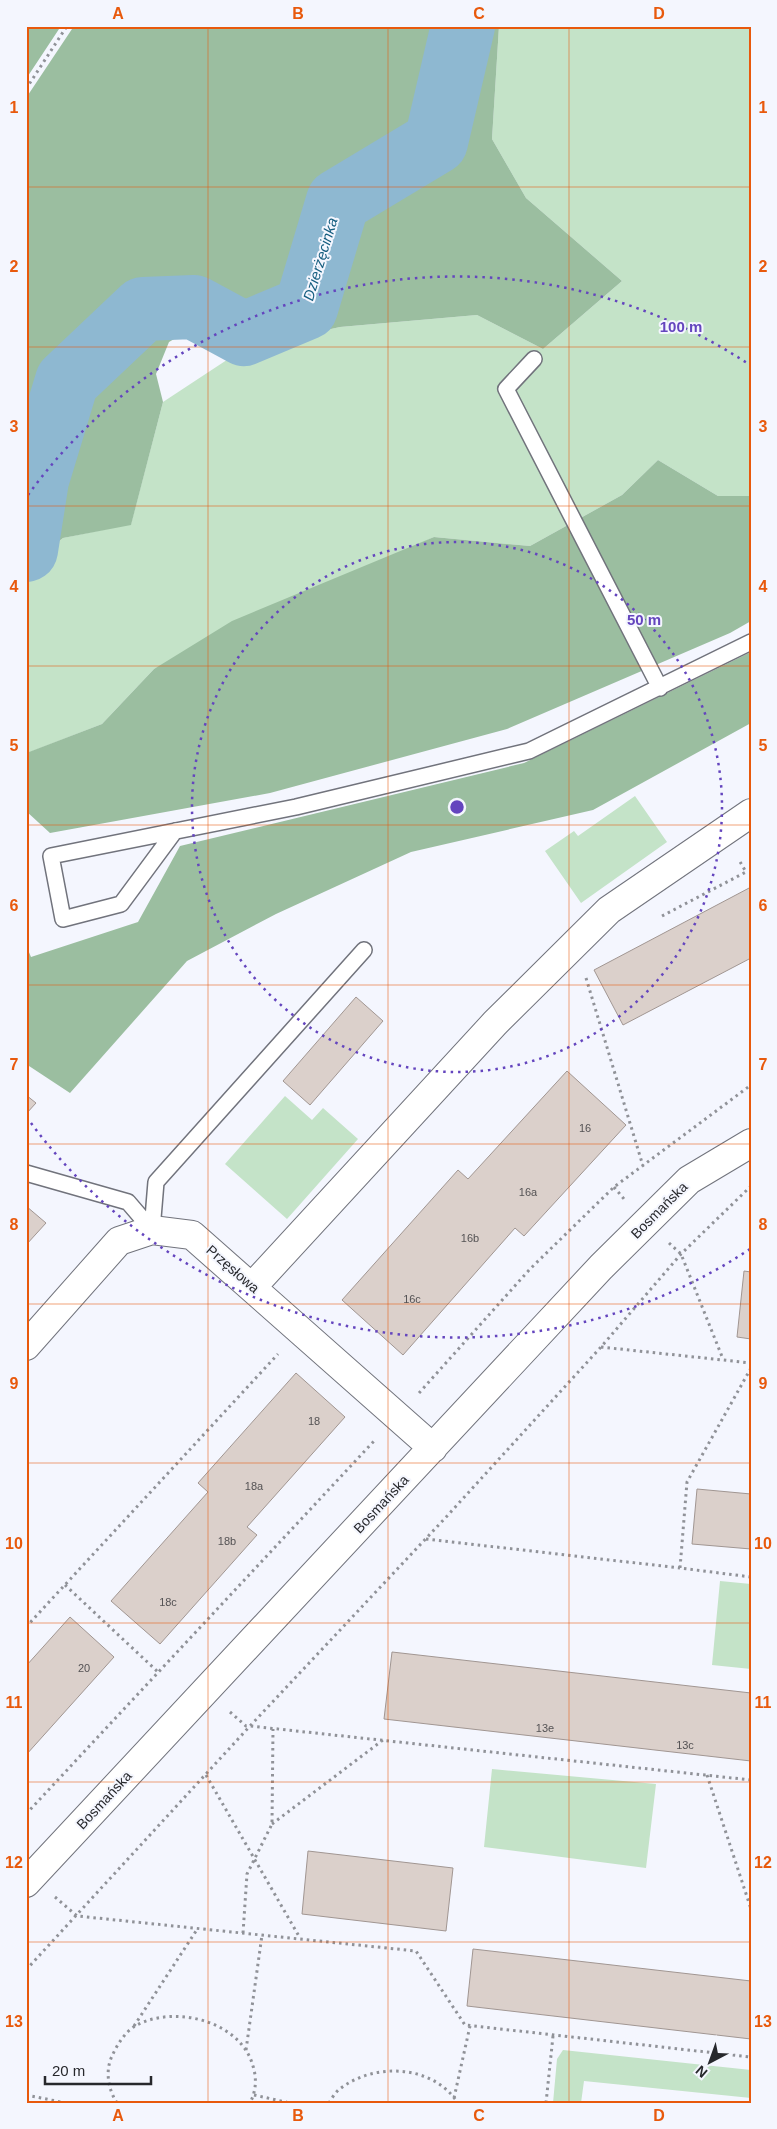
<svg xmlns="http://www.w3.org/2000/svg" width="777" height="2129" font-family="Arial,sans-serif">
<rect width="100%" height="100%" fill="#f4f6fe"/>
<path fill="#c4e3c8" d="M499 26H751V496H718L658 460 622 495 530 546 434 537 154 669 102 724 30 752 26 758V567L63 538 131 524 163 402 245 348 340 327 477 315 543 349 622 281 526 198 492 139Z
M635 796 667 842 581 903 545 851 574 831 578 836Z
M285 1096 312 1120 323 1108 358 1139 287 1219 225 1164Z
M720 1581 751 1584V1669L712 1665Z
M492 1769 656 1784 646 1868 484 1847Z
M563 2050 751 2070V2098L584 2081 581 2103H553L557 2059Z"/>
<path fill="#9bbea0" d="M26 26H61L26 79Z
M74 26H499L492 139 526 198 622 281 543 349 477 315 340 327 245 348 193 328 169 342 156 374 163 402 131 525 63 538 26 567V98Z
M658 460 718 496H751V621L730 633 507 729 270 793 50 833 26 811V758L29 752 102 724 154 669 232 621 434 537 530 546 622 495Z
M751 652V723L593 810 411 852 276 914 187 961 70 1093 26 1064V945L31 957 138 922 180 846 524 763Z"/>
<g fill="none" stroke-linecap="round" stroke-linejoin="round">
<path stroke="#8eb8d1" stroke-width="64" d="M26 550 37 480 67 381 143 309 194 307 244 334 306 308 338 201 436 142 463 26"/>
</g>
<path fill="#dbd0cb" stroke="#a19692" d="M751 887V958L623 1025 594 970Z
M356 997 383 1021 310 1105 283 1081Z
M567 1071 626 1125 524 1236 515 1228 403 1355 342 1300 458 1170 468 1179Z
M26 1095 36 1103 26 1114Z
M26 1206 46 1223 26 1245Z
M744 1271 751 1272V1339L737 1337Z
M296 1373 345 1417 247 1527 257 1535 160 1644 111 1601 208 1492 198 1483Z
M697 1489 751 1494V1549L692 1544Z
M70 1617 114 1657 26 1755V1666Z
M392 1652 751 1693V1761L384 1719Z
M308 1851 453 1868 446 1931 302 1914Z
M473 1949 751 1981V2039L467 2006Z"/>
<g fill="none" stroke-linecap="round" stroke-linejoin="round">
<g stroke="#71737c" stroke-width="18">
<path id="lane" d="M534 359 506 389 660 688
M175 831 121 904 63 919 51 856 296 807 529 751 751 642
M26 1173 128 1202 152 1230
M152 1230 156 1182 364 950"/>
</g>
<g stroke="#71737c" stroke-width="30">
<path id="street" d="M253 1286 495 1023 609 910 751 813
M26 1346 119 1241 152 1230 192 1235 433 1448
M26 1883 601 1267 689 1180 751 1143"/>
</g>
<path stroke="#909298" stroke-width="3" stroke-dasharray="2.5 4" stroke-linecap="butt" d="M26 89 67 26
M662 916 746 872 739 860
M586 978 643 1166
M614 1187 624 1199
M669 1243 681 1254 723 1359
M601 1347 751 1363
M751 1368 687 1482 680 1568 751 1577
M419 1393 530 1269 614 1187 751 1085
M426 1539 680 1568
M65 1585 158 1672
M26 1627 278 1354
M230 1712 246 1726H250L751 1780
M206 1775 300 1938
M707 1775 751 1909
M26 1814 375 1440
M272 1824 383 1740
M55 1897 77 1916 416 1951 465 2025 751 2057
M243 1933 247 1874 272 1824 273 1729
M26 1970 250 1726 448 1515 601 1347 681 1254 751 1186
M134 2026 198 1928
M246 2050 262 1935
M26 2095 66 2103
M254 2095 290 2103
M454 2098 470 2026
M117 2103C108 2089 105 2071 112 2056 117 2045 125 2032 135 2026 174 2004 241 2021 253 2066 257 2079 256 2091 250 2103
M329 2103C332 2098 336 2091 341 2088 376 2062 433 2065 458 2103
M546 2103 553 2036"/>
<use href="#lane" stroke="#fff" stroke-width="15"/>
<use href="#street" stroke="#fff" stroke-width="28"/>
</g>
<path fill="none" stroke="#e8590c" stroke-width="1" stroke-opacity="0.55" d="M208 26V2103M388 26V2103M569 26V2103M26 187H751M26 347H751M26 506H751M26 666H751M26 825H751M26 985H751M26 1144H751M26 1304H751M26 1463H751M26 1623H751M26 1782H751M26 1942H751"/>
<g fill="none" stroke="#6445be" stroke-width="2.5" stroke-dasharray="2.5 5">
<circle cx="457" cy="807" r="265"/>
<path d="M750 1249A530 530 0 0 1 28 1119M28 495A530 530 0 0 1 750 365"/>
</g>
<g text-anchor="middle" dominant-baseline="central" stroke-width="4" stroke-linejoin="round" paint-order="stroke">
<g font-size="11" fill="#545254">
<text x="585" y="1128">16</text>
<text x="528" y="1192">16a</text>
<text x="470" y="1238">16b</text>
<text x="412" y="1299">16c</text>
<text x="314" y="1421">18</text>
<text x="254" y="1486">18a</text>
<text x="227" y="1541">18b</text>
<text x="168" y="1602">18c</text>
<text x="84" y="1668">20</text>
<text x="545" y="1728">13e</text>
<text x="685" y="1745">13c</text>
</g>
<g font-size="14" fill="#27282c" stroke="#f4f6fe">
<text transform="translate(659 1210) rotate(-45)">Bosmańska</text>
<text transform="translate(233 1269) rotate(41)">Przęsłowa</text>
<text transform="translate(381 1504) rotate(-47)">Bosmańska</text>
<text transform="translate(104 1800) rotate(-47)">Bosmańska</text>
</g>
<g font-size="15" font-style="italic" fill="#165e80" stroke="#f4f6fe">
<text transform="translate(320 259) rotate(-73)">Dzierżęcinka</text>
</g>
</g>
<circle cx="457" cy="807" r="8" fill="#6445be" stroke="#f4f6fe" stroke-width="2.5"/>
<g font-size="15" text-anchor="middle" font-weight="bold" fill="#6445be" stroke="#f4f6fe" stroke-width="4" stroke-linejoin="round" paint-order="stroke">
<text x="681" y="332">100 m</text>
<text x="644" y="625">50 m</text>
</g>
<rect width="777" height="2129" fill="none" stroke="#f4f6fe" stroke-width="55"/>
<g transform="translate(710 2062) rotate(221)" stroke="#f4f6fe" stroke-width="4" paint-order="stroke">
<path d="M0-4L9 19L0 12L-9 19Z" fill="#27282c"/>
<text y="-8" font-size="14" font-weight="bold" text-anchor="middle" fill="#27282c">N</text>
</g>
<path d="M45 2076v8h106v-8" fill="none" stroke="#27282c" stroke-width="2.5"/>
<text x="52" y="2076" font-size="15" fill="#27282c" stroke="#f4f6fe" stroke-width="4" paint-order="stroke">20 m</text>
<rect x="28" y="28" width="722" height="2074" fill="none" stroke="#e8590c" stroke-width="2"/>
<g font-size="16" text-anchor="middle" font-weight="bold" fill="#e8590c">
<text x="118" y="19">A</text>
<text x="298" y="19">B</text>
<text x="479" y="19">C</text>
<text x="659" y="19">D</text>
<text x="14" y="113">1</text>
<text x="763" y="113">1</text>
<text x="14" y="272">2</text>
<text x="763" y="272">2</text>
<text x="14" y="432">3</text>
<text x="763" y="432">3</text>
<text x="14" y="592">4</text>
<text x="763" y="592">4</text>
<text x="14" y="751">5</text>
<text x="763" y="751">5</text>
<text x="14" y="911">6</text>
<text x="763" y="911">6</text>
<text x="14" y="1070">7</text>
<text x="763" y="1070">7</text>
<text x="14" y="1230">8</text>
<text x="763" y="1230">8</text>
<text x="14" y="1389">9</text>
<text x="763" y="1389">9</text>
<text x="14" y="1549">10</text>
<text x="763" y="1549">10</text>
<text x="14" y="1708">11</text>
<text x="763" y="1708">11</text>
<text x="14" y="1868">12</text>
<text x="763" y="1868">12</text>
<text x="14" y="2027">13</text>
<text x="763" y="2027">13</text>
<text x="118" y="2121">A</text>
<text x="298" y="2121">B</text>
<text x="479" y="2121">C</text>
<text x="659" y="2121">D</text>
</g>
</svg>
